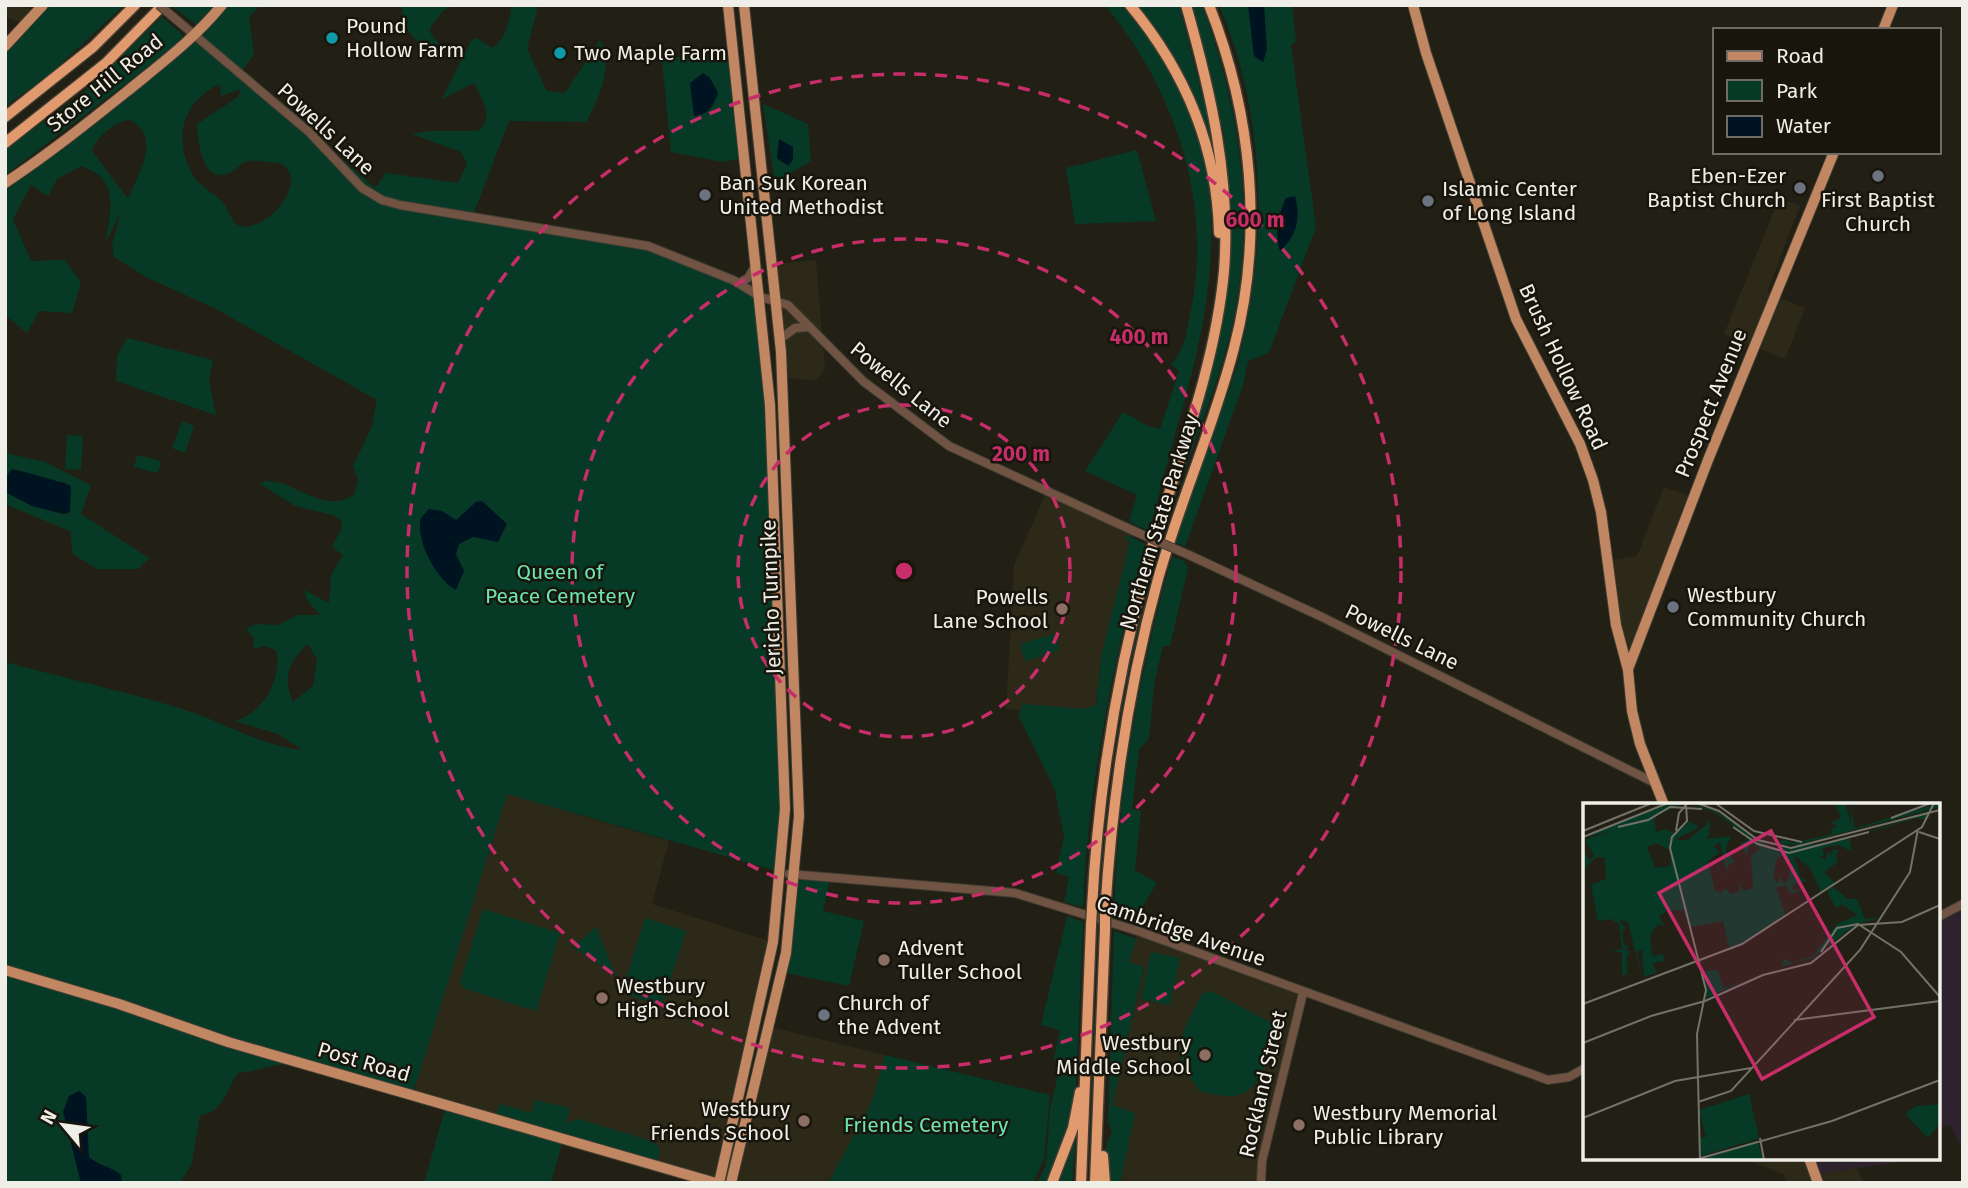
<svg xmlns="http://www.w3.org/2000/svg" width="1968" height="1188" font-family="'Fira Sans',sans-serif">
<rect width="100%" height="100%" fill="#222014"/>
<path fill="#2c2918" d="M5 5H19L33 10 19 22 5 17Z
M1779 198 1800 206 1767 292 1805 308 1785 359 1724 334Z
M816 260 825 370 815 380 783 378 774 264Z
M1664 487 1688 495 1633 644 1628 647 1624 643 1613 560 1637 556Z
M1047 491 1134 531 1102 653 1095 710 1024 704 1022 711 1006 709 1014 565Z
M507 794 669 841 652 904 773 942 719 1183 412 1096Z
M1138 931 1303 993 1261 1183H1120L1135 1113 1112 1105 1144 968 1129 963Z
M770 1027 885 1055 872 1102 828 1183H731Z
M1742 1158H1809L1815 1174 1857 1168 1864 1183H1787L1783 1174Z"/>
<path fill="#2e222f" d="M1963 910V1152L1951 1125 1942 1128 1938 1119V923Z
M1809 1158H1928L1815 1174Z"/>
<path fill="#063a27" fill-rule="evenodd" d="M51 5H124L49 75 5 106V52Z
M215 5 197 25 171 6 172 5Z
M222 5H261L249 17 254 55 241 72 375 188 386 173 458 183 467 165 461 152 412 134 429 131H477C496 119 481 98 474 83L442 99 471 41 476 38 492 48C507 38 509 22 512 5H538L527 49 547 91 565 93 600 40C614 65 599 99 586 122L509 121 473 215 648 246 761 297 778 616 781 872 507 794 412 1096C376 1086 339 1070 302 1064 280 1061 260 1071 238 1073 226 1089 224 1113 200 1115L191 1166 179 1183H5V662C64 678 124 691 182 709 222 721 260 746 303 750L278 734 235 721C265 712 282 679 276 650L264 646 253 649 254 638 246 629 256 624 277 625 298 615H320L307 600 304 590 329 603 331 575 343 555 332 547 342 528 341 521 333 515 295 506 259 483C286 472 321 517 354 495L358 480 353 466 371 429 377 400 216 309 146 277 114 257 112 245 121 211 106 242C110 209 121 179 81 166L57 179 48 196 31 185 13 219 31 261 65 260 81 282 72 313 39 311 27 333 5 315V186L76 133ZM220 84 221 96 241 89 238 97 197 124C198 140 201 185 230 173 236 170 241 163 248 161 254 160 263 162 269 162 277 162 284 163 288 170 303 189 261 238 236 224 230 217 228 208 221 201 213 192 199 186 193 175 172 139 183 100 220 84ZM130 120C163 138 138 173 128 199L92 151C95 138 116 120 130 120ZM308 644 317 660 313 686 293 702C282 677 289 661 308 644Z
M402 5H453L442 12 430 28 431 34 442 46 441 54C419 49 400 28 402 5Z
M1105 5H1122C1137 23 1152 41 1164 61 1237 176 1213 305 1177 427 1167 462 1159 496 1149 531L1129 522 1137 495 1085 471 1123 412 1148 426 1160 429 1179 371 1171 364C1186 349 1187 329 1191 310 1213 201 1174 88 1105 5Z
M1135 5H1179L1212 134 1215 161C1197 104 1174 51 1135 5Z
M1191 5H1202C1245 123 1259 238 1223 360 1209 405 1192 450 1176 495L1230 241 1224 134Z
M1219 5H1292L1296 41 1291 45 1316 227 1269 353 1248 361 1244 382 1185 547 1176 543C1186 511 1196 479 1208 447 1217 420 1229 394 1237 366 1268 249 1268 119 1219 5Z
M162 17 183 35 181 42 5 175V150L83 93Z
M733 48 744 158 723 162 671 152 662 60Z
M763 104 808 124 811 161 775 182Z
M1137 150 1156 221 1075 224 1066 168Z
M127 338 213 360 209 382 216 415 116 381 117 356Z
M182 421 194 426 185 453 172 448Z
M67 435 83 436 81 470 65 469Z
M5 453 45 462 91 485 81 514 149 558 138 569H97L73 554 70 531 5 504V490L32 506 65 514 70 512 66 482 47 481 12 469 5 478Z
M137 455 161 461 158 473 134 467Z
M1129 536 1145 544C1113 662 1088 784 1083 907L1064 902 1069 877 1056 873 1064 837 1055 790 1018 715 1023 704 1085 709 1096 705 1102 653 1130 542 1124 538Z
M1172 557 1184 561 1188 568 1170 646H1163L1154 684 1150 729 1148 740 1139 749 1132 809 1141 811 1135 870 1157 883 1132 924 1114 916C1117 794 1139 673 1172 557Z
M1055 634 1060 650 1025 661 1020 644Z
M796 875 830 878 823 911 864 921 849 986 782 972Z
M483 909 560 933 536 1011 463 988 460 983Z
M1067 916 1083 922 1075 1106 1048 1183H1037L1046 1165 1050 1109 1060 1066 1054 1058 1060 1030 1041 1025Z
M645 918 686 931 662 1006 625 994 623 989Z
M596 927 616 976 573 947Z
M1114 931 1136 939 1129 962 1144 967 1112 1105 1135 1113 1120 1183H1107C1106 1167 1102 1146 1112 1133L1108 1122Z
M1151 952 1180 958 1170 1005 1141 999Z
M1211 991 1272 1023C1270 1048 1265 1092 1233 1096 1222 1097 1210 1093 1200 1091 1167 1050 1181 1036 1202 994Z
M885 1055 1050 1095 1044 1159 1033 1183H828L872 1102Z
M535 1100 570 1108 566 1123 578 1119 652 1141 660 1149 656 1167 563 1140 551 1183H424L446 1106 494 1120 500 1104 531 1113Z
M1073 1133 1076 1134 1072 1183H1054Z"/>
<path fill="#001321" d="M1248 5H1264L1267 50 1263 62 1254 56Z
M703 73 710 78 718 93C713 106 709 115 694 116L690 83Z
M779 139 793 147V160L788 166 777 158Z
M1295 196C1301 219 1297 235 1280 251 1274 233 1278 215 1286 198Z
M12 469C21 471 67 483 71 486L70 512 64 514 32 506 7 493 5 478Z
M482 501 507 524 498 542 473 537 459 544 456 554 464 571 456 590C436 579 415 540 421 518L429 509 442 511 456 520 476 502Z
M79 1091 86 1097 89 1157C99 1166 111 1166 121 1175L122 1183H81L63 1112 69 1096Z"/>
<g fill="none" stroke-linecap="round" stroke-linejoin="round">
<g stroke="#3f3d32" stroke-width="10">
<path id="minor" d="M172 16 309 132 362 188 382 200 400 205 648 246 733 280 761 297 788 305 863 381 949 446 1134 531
M739 283 748 278 756 265
M780 339 795 328 810 327
M1189 555 1322 617 1655 783
M789 874 1015 893 1138 931 1548 1080 1569 1077 1585 1068
M1938 917 1963 904
M1261 1183 1262 1161 1303 993"/>
</g>
<g stroke="#3f3d32" stroke-width="12">
<path id="major" d="M1413 5 1426 53 1516 319 1580 444 1593 480 1601 512 1616 625 1628 670 1632 711 1640 744 1664 805
M1883 30 1893 5
M5 46 43 5
M5 183C49 154 90 121 130 89 163 62 195 38 222 5
M1628 669 1708 460 1834 152
M5 970 119 1004 228 1042 716 1183
M1809 1158 1818 1183
M719 1183 773 942 785 809 770 405 728 5
M731 1183 786 953 799 816 781 352 744 5"/>
</g>
<g stroke="#3f3d32" stroke-width="13">
<path id="highway" d="M1130 5C1184 70 1217 147 1219 233
M5 117 93 47 135 5
M5 143 106 63 163 5
M1092 908C1098 789 1117 673 1149 558 1176 465 1215 369 1224 271 1231 179 1211 93 1186 5
M1105 913C1112 800 1128 688 1158 579 1180 501 1214 426 1234 348 1264 234 1252 114 1209 5
M1103 1156 1105 1183
M1052 1183 1073 1128 1080 1092
M1081 1183 1091 925
M1095 1183 1105 929"/>
</g>
<use href="#minor" stroke="#705342" stroke-width="8"/>
<use href="#major" stroke="#c18662" stroke-width="10"/>
<use href="#highway" stroke="#e19a6e" stroke-width="10"/>
<g stroke="#3f3d32" stroke-width="10" stroke-linecap="butt">
<path id="minor-bridge" d="M159 5 172 16
M1134 531 1189 555"/>
</g>
<g stroke="#3f3d32" stroke-width="13" stroke-linecap="butt">
<path id="highway-bridge" d="M1091 925 1092 908
M1105 929V913"/>
</g>
<use href="#minor-bridge" stroke="#705342" stroke-width="8"/>
<use href="#highway-bridge" stroke="#e19a6e" stroke-width="10"/>
</g>
<g fill="none" stroke="#c62d69" stroke-width="3.5" stroke-dasharray="12 9">
<circle cx="904" cy="571" r="166"/>
<circle cx="904" cy="571" r="332"/>
<circle cx="904" cy="571" r="497"/>
</g>
<g fill="#0f9aa8" stroke="#18160c" stroke-width="2.5">
<circle cx="332" cy="38" r="7"/>
<circle cx="560" cy="53" r="7"/>
</g>
<g fill="#6b7280" stroke="#18160c" stroke-width="2.5">
<circle cx="1878" cy="176" r="7"/>
<circle cx="1800" cy="188" r="7"/>
<circle cx="705" cy="195" r="7"/>
<circle cx="1428" cy="201" r="7"/>
<circle cx="1673" cy="607" r="7"/>
<circle cx="824" cy="1015" r="7"/>
</g>
<g fill="#8d6e63" stroke="#18160c" stroke-width="2.5">
<circle cx="1062" cy="609" r="7"/>
<circle cx="884" cy="960" r="7"/>
<circle cx="602" cy="998" r="7"/>
<circle cx="1205" cy="1055" r="7"/>
<circle cx="804" cy="1121" r="7"/>
<circle cx="1299" cy="1125" r="7"/>
</g>
<g text-anchor="middle" dominant-baseline="central" stroke-width="5" stroke-linejoin="round" paint-order="stroke">
<g font-size="21" fill="#efeee7" stroke="#18160c" text-anchor="start">
<text x="346" y="26">Pound<tspan x="346" dy="24">Hollow Farm</tspan></text>
<text x="574" y="53">Two Maple Farm</text>
<text x="1786" y="176" text-anchor="end">Eben-Ezer<tspan x="1786" dy="24">Baptist Church</tspan></text>
<text x="719" y="183">Ban Suk Korean<tspan x="719" dy="24">United Methodist</tspan></text>
<text x="1442" y="189">Islamic Center<tspan x="1442" dy="24">of Long Island</tspan></text>
<text x="1878" y="200" text-anchor="middle">First Baptist<tspan x="1878" dy="24">Church</tspan></text>
<text x="1687" y="595">Westbury<tspan x="1687" dy="24">Community Church</tspan></text>
<text x="1048" y="597" text-anchor="end">Powells<tspan x="1048" dy="24">Lane School</tspan></text>
<text x="898" y="948">Advent<tspan x="898" dy="24">Tuller School</tspan></text>
<text x="616" y="986">Westbury<tspan x="616" dy="24">High School</tspan></text>
<text x="838" y="1003">Church of<tspan x="838" dy="24">the Advent</tspan></text>
<text x="1191" y="1043" text-anchor="end">Westbury<tspan x="1191" dy="24">Middle School</tspan></text>
<text x="790" y="1109" text-anchor="end">Westbury<tspan x="790" dy="24">Friends School</tspan></text>
<text x="1313" y="1113">Westbury Memorial<tspan x="1313" dy="24">Public Library</tspan></text>
</g>
<g font-size="21" fill="#efeee7" stroke="#18160c">
<text transform="translate(105 83) rotate(-39)">Store Hill Road</text>
<text transform="translate(326 129) rotate(43)">Powells Lane</text>
<text transform="translate(1563 367) rotate(65)">Brush Hollow Road</text>
<text transform="translate(901 385) rotate(39)">Powells Lane</text>
<text transform="translate(1711 403) rotate(-68)">Prospect Avenue</text>
<text transform="translate(1159 522) rotate(-73)">Northern State Parkway</text>
<text transform="translate(771 597) rotate(-92)">Jericho Turnpike</text>
<text transform="translate(1402 637) rotate(26)">Powells Lane</text>
<text transform="translate(1181 931) rotate(19)">Cambridge Avenue</text>
<text transform="translate(364 1062) rotate(16)">Post Road</text>
<text transform="translate(1263 1084) rotate(-77)">Rockland Street</text>
</g>
<g font-size="21" fill="#6ce5b1" stroke="#18160c">
<text x="560" y="572">Queen of<tspan x="560" dy="24">Peace Cemetery</tspan></text>
<text x="926" y="1125">Friends Cemetery</text>
</g>
</g>
<g transform="translate(1583 803)">
<rect width="357" height="357" fill="#222014"/>
<path d="M102 0 71 13 73 29 83 26 92 31 107 18 116 24 92 37H105L124 21 122 17 127 20 126 29 119 26 127 30 124 36 148 33 142 47 152 59 144 63V72L137 39 130 43 137 49 125 58 132 88 138 90 142 85 149 91 157 88 156 78 160 88 170 85 168 52 177 45 168 41 163 52 157 40 165 37 161 34 172 38 131 9 104 0 131 7 195 49 197 45 250 39 347 10 344 17 333 15 266 35 269 49 256 42 239 45 241 52 237 54 243 57 244 48 248 53 249 47H256L252 53 255 59 241 69 252 80 238 89 227 65 211 52 218 76 226 77 211 81 209 86 216 87 213 90H207L203 83 193 84 203 114 147 148 140 118 107 124 100 107 83 108 76 114 82 123 75 121 67 132 69 153 80 151 81 158 69 160 74 169 61 174 59 147 54 148 58 171 45 119 36 117 43 126 39 127 41 142 46 143 43 147 48 149 44 151V172H39V149H28L39 146 36 121 28 116 15 118 8 82 23 76 22 55 13 54 2 66 0 61 2 48 6 58 11 53 2 37 26 28 0 35 75 4ZM73 40 87 47 88 63 72 65 64 44ZM200 53 209 59 206 73 215 76 206 74 202 81 197 74 195 81 190 73 194 55ZM252 0H262L269 24 267 0 272 25 354 1 357 4 213 42 197 41 199 36 210 40 249 31 248 26 255 23 247 20 258 15ZM250 84 265 96H274L282 116 299 114 272 122 229 155 198 164 201 155 209 160 230 153 254 121 274 112 259 101 253 105 244 88ZM135 167 140 185 158 179 124 195 117 168ZM166 291 176 335 118 353 117 335 123 334 116 307ZM357 301V320L345 335 322 311 333 303ZM174 337 181 357H118Z" fill="#063a27" fill-rule="evenodd"/>
<path fill="none" stroke="#747268" stroke-width="2" d="M114 0 136 8 175 37 208 45 357 7M132 0 171 28 219 39M103 1 104 18 89 34 87 45 123 187 114 231 115 278M308 15 348 0M35 24 65 17 87 4 119 6M150 24 175 41 206 50 286 29M0 28 69 0M93 28 96 10 103 2M336 29 357 36M0 34 85 0M238 149 254 125 275 121 318 149 357 194M0 201 159 141 339 24 351 0M211 217 357 198M0 240 68 213 122 198 180 172 228 160 275 122 319 119 357 102M115 275 117 357M115 299 148 288 277 147 327 69 335 26M0 315 92 278 168 265M177 335 181 357M111 357 249 318 357 277"/>
<path fill="#c62d69" fill-opacity="0.15" stroke="#c62d69" stroke-width="3.5" d="M188 28 291 214 179 276 76 90Z"/>
<rect width="357" height="357" fill="none" stroke="#efeee7" stroke-width="3.5"/>
</g>
<circle cx="904" cy="571" r="10" fill="#c62d69" stroke="#18160c" stroke-width="3.5"/>
<g font-size="21" text-anchor="middle" font-weight="bold" fill="#c62d69" stroke="#18160c" stroke-width="5" stroke-linejoin="round" paint-order="stroke">
<text x="1255" y="227">600 m</text>
<text x="1139" y="344">400 m</text>
<text x="1021" y="461">200 m</text>
</g>
<rect width="1968" height="1188" fill="none" stroke="#efeee7" stroke-width="14"/>
<rect x="1713" y="28" width="228" height="126" fill="#18160c" stroke="#6e6c64" stroke-width="2"/>
<rect x="1727" y="51" width="35" height="10" fill="#c18662" stroke="#6e6c64" stroke-width="2"/>
<text x="1776" y="63" font-size="21" fill="#efeee7">Road</text>
<rect x="1727" y="80" width="35" height="21" fill="#063a27" stroke="#6e6c64" stroke-width="2"/>
<text x="1776" y="98" font-size="21" fill="#efeee7">Park</text>
<rect x="1727" y="116" width="35" height="21" fill="#001321" stroke="#6e6c64" stroke-width="2"/>
<text x="1776" y="133" font-size="21" fill="#efeee7">Water</text>
<g transform="translate(63 1125) rotate(299)" stroke="#18160c" stroke-width="5" paint-order="stroke">
<path d="M0-5L12 26L0 18L-12 26Z" fill="#efeee7"/>
<text y="-10" font-size="19" font-weight="bold" text-anchor="middle" fill="#efeee7">N</text>
</g>
</svg>
